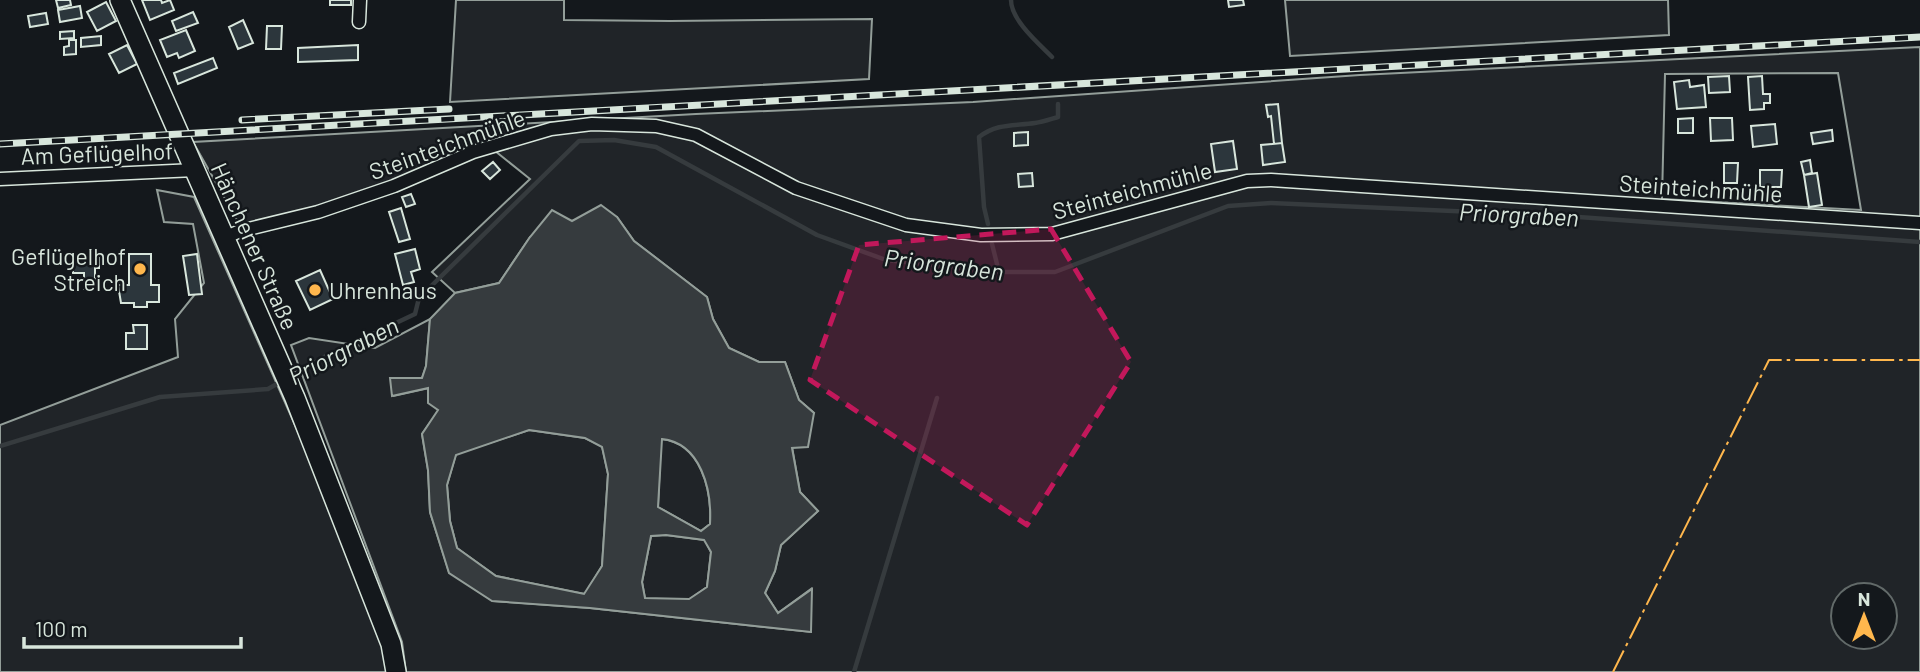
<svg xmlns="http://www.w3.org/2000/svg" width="1920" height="672" font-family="Barlow,sans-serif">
<rect width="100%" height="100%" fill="#14181c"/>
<path fill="#202428" stroke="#939e99" stroke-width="2" fill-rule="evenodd" d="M456 0H564V20L670 21 872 19 869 79 450 102Z
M1285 0H1668L1669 35 1290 56Z
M1920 47V672H406L402 642 291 345 309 338 375 348 430 319 426 366 422 378 393 396 429 388 439 410 422 434 428 470 430 512 449 572 493 601 590 608 811 632V589L778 613 765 593 775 571 781 545 818 511 800 492 792 447 814 413 799 400 785 362H759L729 348 713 319 707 297 634 241 617 217 572 221 530 237 499 283 455 293 432 272 530 179 485 143 393 182 320 209 241 227 193 142 696 114 973 102 1360 75ZM1838 73 1861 210 1662 199 1665 74ZM1843 595H1885V637H1843Z
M157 190 194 197 334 513 384 647 388 672H0V425L178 357 175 319 204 283 193 224 164 222Z
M529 430 585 438 602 446 608 474 602 566 585 594 496 576 457 548 450 521 447 485 456 454Z
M661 439C701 443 712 490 710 524L701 531 658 507Z
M666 535 705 540 711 552 707 587 690 599H645L642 582 651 536Z"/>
<path fill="#363b3e" stroke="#939e99" stroke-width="2" fill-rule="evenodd" d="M601 205 617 217 634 241 707 297 713 319 729 348 759 362H785L799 400 814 413 808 447 792 448 800 492 818 511 781 545 775 571 765 593 778 613 812 589 811 632 590 608 492 601 449 573 430 512 428 470 422 434 438 410 428 403V388L392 396 390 378H422L426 366 430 319 455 293 499 283 530 237 552 210 572 221ZM529 430 585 438 602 447 608 474 602 566 584 594 496 576 457 548 450 521 447 485 456 455ZM662 439C701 443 712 490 710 524L701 531 658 507ZM666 535 704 540 711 552 707 587 689 599 645 598 642 582 651 536Z"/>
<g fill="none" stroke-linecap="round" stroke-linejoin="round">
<path stroke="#363b3e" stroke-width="4.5" d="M1011 0C1011 20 1038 43 1052 57
M988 224 984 207 979 137C997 123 1014 126 1035 123 1043 122 1051 119 1058 117V104
M992 244 999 272
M290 376 326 356 415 314 419 298 579 141 614 140 656 147 817 235 886 260 999 272H1055L1228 206 1271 203 1565 216 1920 242
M0 446 160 397 268 389 282 381
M854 672 937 398"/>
</g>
<path fill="#2c363c" stroke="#d8e6dc" stroke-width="2" d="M56 0H70L71 5 58 8Z
M142 0H161L162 3 170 0 174 10 150 20Z
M330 0H351V5H330Z
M1228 0H1243L1244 5 1229 7Z
M106 2 116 21 97 31 87 12Z
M80 6 82 18 60 22 58 10Z
M193 12 198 23 176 31 172 21Z
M46 13 48 24 30 27 28 16Z
M243 20 253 43 238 49 229 27Z
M267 26H282L281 49H266Z
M186 30 195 51 179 58 177 53 167 57 160 40Z
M74 31V38L60 39V32Z
M101 36V45L81 47V38Z
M69 40H76V54L64 55V47L69 46Z
M127 45 137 64 119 73 109 54Z
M358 45V60L298 62V48Z
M213 58 217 68 178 84 174 73Z
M1729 76 1730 92 1709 93 1708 77Z
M1762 76 1763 94H1770V103H1764V109L1750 110 1748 77Z
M1689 80 1690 87 1704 85 1706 107 1677 109 1674 82Z
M1278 104 1282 143 1274 144 1271 116 1268 117 1266 105Z
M1693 118V133H1678V119Z
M1710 118H1732L1733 140 1711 141Z
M1775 124 1777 144 1753 147 1751 126Z
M1832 130 1833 141 1813 144 1811 133Z
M1028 132V145L1014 146V133Z
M1233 141 1237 169 1215 172 1211 144Z
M1282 143 1285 162 1263 165 1261 145Z
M1810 160 1812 173 1804 175 1801 162Z
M493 162 500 170 490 179 482 171Z
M1724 163H1738L1737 183H1724Z
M1760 170H1782L1781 187H1760Z
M1032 173 1033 186 1019 187 1018 174Z
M1817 173 1822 205 1809 207 1804 175Z
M411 194 415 204 406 207 402 197Z
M401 208 410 239 399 242 389 212Z
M415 249 420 269 411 272 414 282 403 285 395 254Z
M129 254H151V285H159V302H147V307H134V303H121L118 285H129Z
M197 254 202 294 189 295 183 256Z
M73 258H99V268H95V289H84V273H73Z
M320 270 333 299 310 310 296 281Z
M133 325H147V349H126V333H134Z"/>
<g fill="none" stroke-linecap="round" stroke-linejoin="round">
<g stroke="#d8e6dc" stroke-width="15">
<path id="street" d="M359 22 360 0
M0 179 195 170
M224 238 240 231 318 212 394 186 473 152 551 129 592 124 656 126 696 135 796 188 906 225 981 235 1052 234 1247 181 1271 180 1920 223"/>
</g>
<g stroke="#d8e6dc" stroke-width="22">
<path id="secondary" d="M120 0 295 398 391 644 396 672"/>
</g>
<use href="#street" stroke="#14181c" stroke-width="12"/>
<use href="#secondary" stroke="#14181c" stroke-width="19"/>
<g stroke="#d8e6dc" stroke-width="7">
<path id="rail" d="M242 120 449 109
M0 144 1920 37"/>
</g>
<use href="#rail" stroke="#14181c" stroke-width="4.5" stroke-dasharray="13" stroke-linecap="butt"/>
<path stroke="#ffb74d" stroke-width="2" stroke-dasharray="24 5 3.5 5" stroke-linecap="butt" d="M1613 672 1769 360H1920"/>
</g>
<path fill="#c2185b" fill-opacity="0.2" stroke="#c2185b" stroke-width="5" stroke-dasharray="14 9" stroke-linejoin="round" d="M1051 229 1131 362 1027 525 810 380 859 245Z"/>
<g fill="#ffb74d" stroke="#14181c" stroke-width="2.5">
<circle cx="140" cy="269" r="7"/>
<circle cx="315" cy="290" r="7"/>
</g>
<g text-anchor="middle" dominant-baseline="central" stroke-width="5" stroke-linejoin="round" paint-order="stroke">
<g font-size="23" fill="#d8e6dc" stroke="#14181c">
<text transform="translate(447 144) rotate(-20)">Steinteichmühle</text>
<text transform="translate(97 153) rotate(-2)">Am Geflügelhof</text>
<text transform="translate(1701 188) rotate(4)">Steinteichmühle</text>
<text transform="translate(1132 190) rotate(-15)">Steinteichmühle</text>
<text transform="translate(255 246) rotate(66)">Hänchener Straße</text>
</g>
<g font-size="23" fill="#d8e6dc" stroke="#14181c" text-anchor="end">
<text x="126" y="256">Geflügelhof<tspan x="126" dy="26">Streich</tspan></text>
<text x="329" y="290" text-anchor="start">Uhrenhaus</text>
</g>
<g font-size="24" font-style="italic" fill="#d8e6dc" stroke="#14181c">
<text transform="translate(1519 214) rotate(3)">Priorgraben</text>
<text transform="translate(944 264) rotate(7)">Priorgraben</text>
<text transform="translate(343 350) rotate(-27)">Priorgraben</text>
</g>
</g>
<g transform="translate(1864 616)"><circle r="33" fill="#14181c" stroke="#626a69" stroke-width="2"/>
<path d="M0-5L12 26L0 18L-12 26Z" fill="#ffb74d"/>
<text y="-10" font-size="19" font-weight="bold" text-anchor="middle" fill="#d8e6dc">N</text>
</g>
<path d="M24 637v10h217v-10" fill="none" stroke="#d8e6dc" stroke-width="3.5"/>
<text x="35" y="637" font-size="21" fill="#d8e6dc" stroke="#14181c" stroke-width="5" paint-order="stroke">100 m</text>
</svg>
